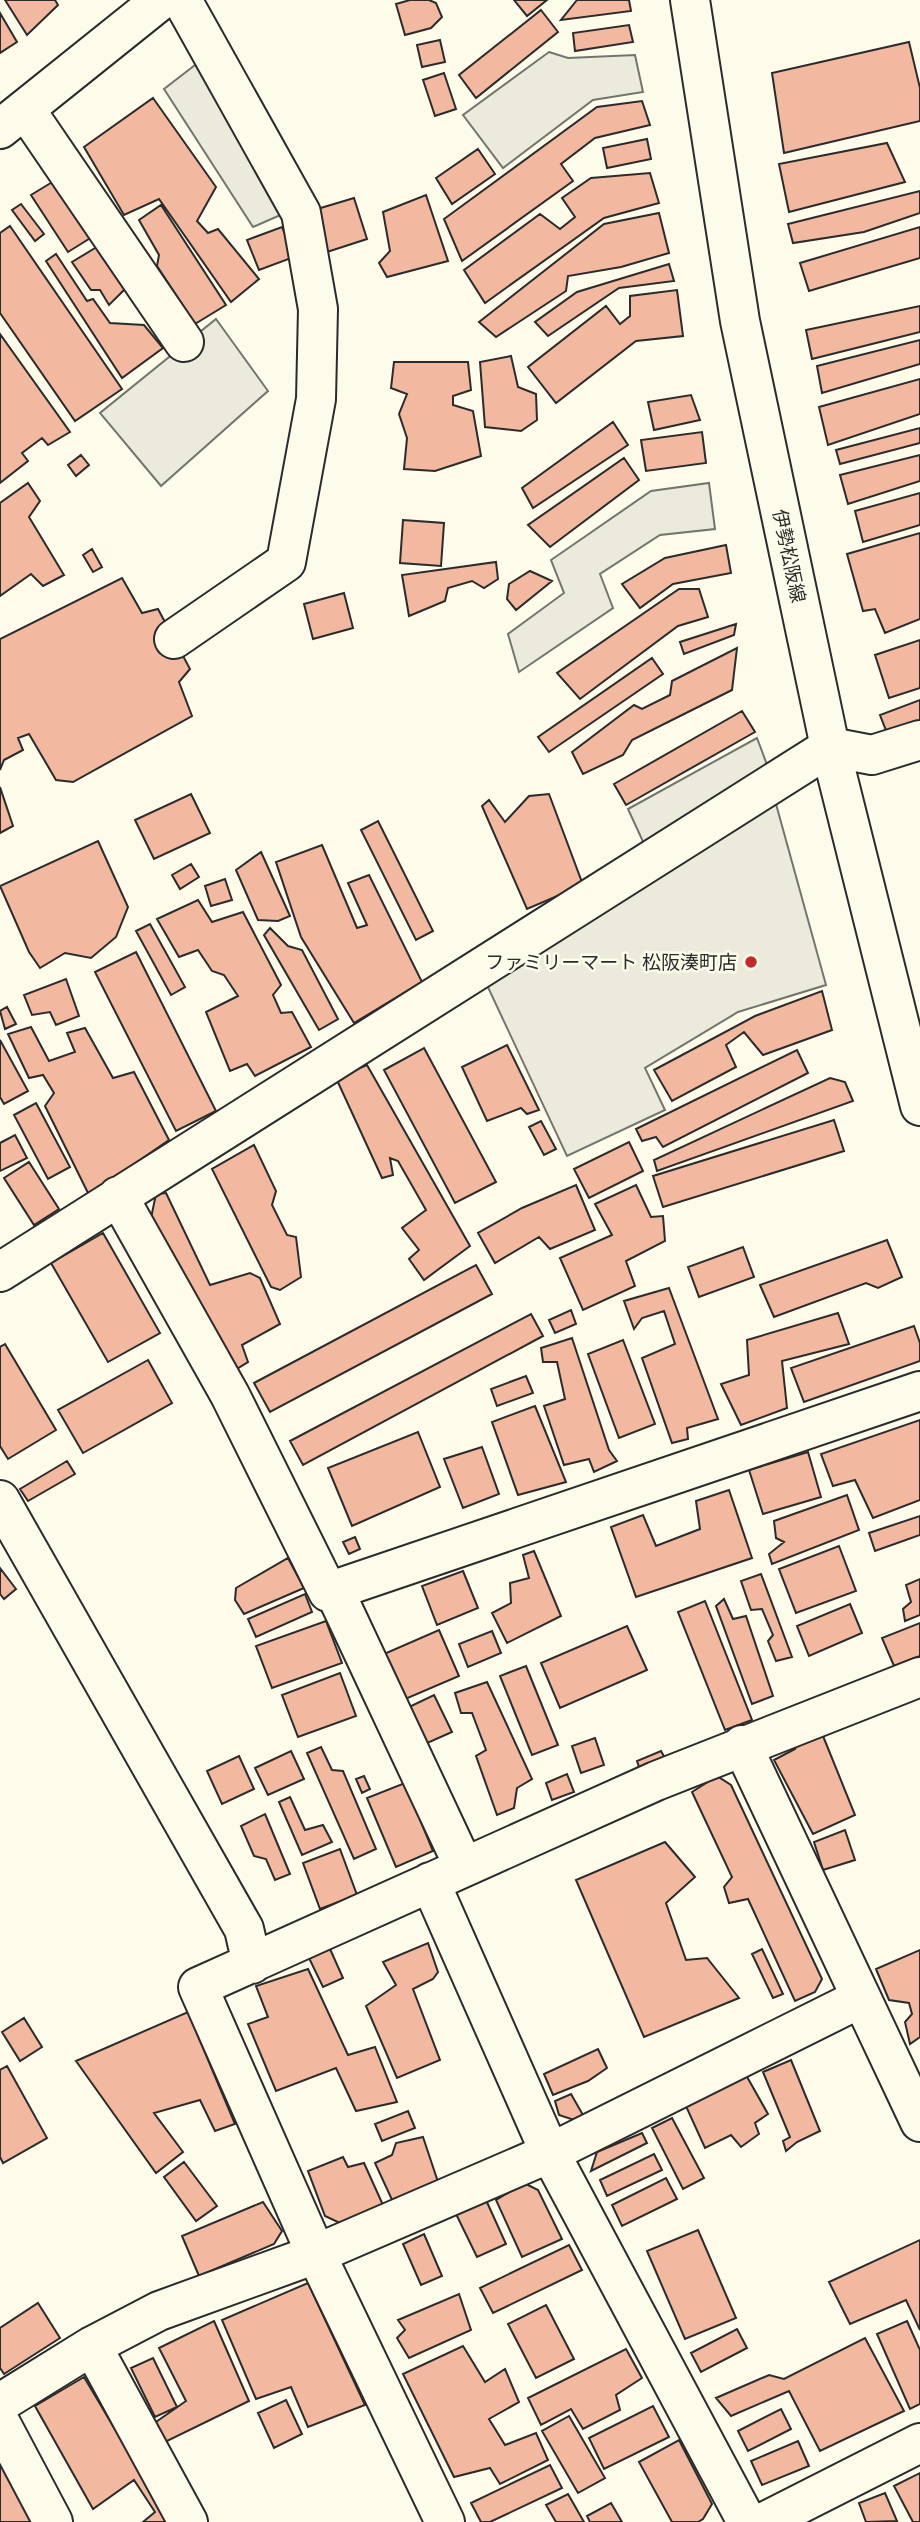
<svg xmlns="http://www.w3.org/2000/svg" width="920" height="2522" font-family="Rubik,'Noto Sans JP',sans-serif">
<rect width="100%" height="100%" fill="#fdfbea"/>
<path fill="#eceadb" stroke="#74746e" stroke-width="2" d="M221 45 310 202 253 227 164 89Z
M549 52 568 58 635 55 643 92 593 100 503 168 463 115Z
M216 319 268 391 161 486 100 413Z
M709 483 715 529 660 535 600 574 613 608 519 672 508 634 564 593 551 560 651 491Z
M757 738 769 770 645 846 628 809Z
M776 804 826 985 738 1012 645 1068 665 1110 567 1156 486 983Z"/>
<path fill="#f2b8a0" stroke="#2b2b2b" stroke-width="2" d="M5 0H55L58 5 27 35Z
M410 0H429L436 3 442 17 431 28 405 35 396 4Z
M514 0H547L527 16Z
M577 0H629L631 11 561 20Z
M541 10 558 32 476 98 459 75Z
M0 13 17 42 0 53Z
M629 25 633 42 575 51 573 33Z
M440 40 445 62 422 67 417 45Z
M909 42 920 88V121L784 153 772 73Z
M444 73 456 109 435 116 423 80Z
M153 98 216 187 197 221 208 233 218 229 259 279 231 302 159 199 124 215 84 147Z
M642 101 650 125 595 138 561 164 573 181 462 261 444 219 597 107Z
M647 139 651 159 607 168 603 148Z
M887 143 905 182 789 212 779 164Z
M478 149 495 174 452 204 436 178Z
M650 173 659 203 604 218 485 303 464 270 540 214 560 229 575 217 562 198 591 178Z
M54 181 92 237 68 252 31 195Z
M920 191V213L864 232 793 243 788 224Z
M426 195 448 261 387 277 379 263 390 251 383 212Z
M354 198 367 239 327 252 314 210Z
M21 204 44 234 35 241 12 210Z
M161 205 226 305 195 324 157 266 159 255 139 220Z
M659 213 669 253 621 267 568 276 566 291 496 337 479 322 604 224Z
M10 226 122 389 75 421 0 313V233Z
M282 227 294 257 259 270 247 240Z
M920 227V258L809 291 800 263Z
M100 245 127 287 109 305 100 290H91L72 262Z
M56 254 87 301 93 299 110 323 144 325 163 348 122 378 46 261Z
M669 264 674 281 619 288 548 336 535 322 577 292Z
M677 290 683 336 636 341 556 403 528 367 606 306 620 324 630 316V296Z
M920 306V332L812 359 806 330Z
M0 334 70 432 48 445 42 438 22 453 28 461 0 483Z
M920 340V364L822 393 817 366Z
M511 356 518 387 536 394 537 420 521 431 485 427 480 362Z
M394 362H468L471 390 453 396V405L473 411 481 456 435 471 404 469 407 438 399 414 407 394 391 388Z
M920 379V414L828 445 819 407Z
M691 395 700 420 654 430 648 402Z
M613 422 628 445 533 508 522 488Z
M920 428V443L840 464 836 450Z
M702 432 706 463 646 471 641 440Z
M81 455 89 465 76 476 68 465Z
M920 455V481L848 504 840 475Z
M624 458 639 480 550 547 528 525Z
M28 483 40 501 29 517 64 575 43 586 31 574 0 596V503Z
M920 493V525L863 542 855 511Z
M403 520 444 523 441 566 400 563Z
M920 533V619L885 633 875 609 863 611 847 554Z
M726 545 731 573 673 584 640 608 622 584 665 558Z
M92 549 102 567 93 572 83 555Z
M496 562 498 579 484 588 472 581 448 588 445 601 409 616 402 575Z
M530 571 552 581 516 610 507 599 509 584Z
M122 578 142 613 158 609 190 669 179 682 192 716 73 782 56 780 29 734 18 738 23 750 4 760 0 770V639Z
M679 589H699L708 617 678 626 580 699 557 673Z
M344 593 353 628 313 639 304 604Z
M736 624 734 635 684 654 680 642Z
M920 640V688L889 698 875 655Z
M737 648 732 690 632 740 623 755 583 774 572 752 634 705 642 709 670 695 672 681Z
M652 658 663 674 549 752 538 737Z
M920 700V721L887 733 880 715Z
M742 711 755 732 626 805 614 784Z
M0 787 13 826 0 833Z
M191 794 210 833 154 859 135 820Z
M549 794 583 885 527 909 482 806 489 800 505 822 529 796Z
M378 821 433 931 416 940 361 830Z
M98 841 128 907 116 937 91 958 65 953 40 968 29 952 0 886Z
M322 845 357 928 367 925 348 883 369 875 422 982 354 1023 301 937 276 862Z
M261 852 290 916 278 921 258 920 236 870Z
M191 864 199 877 180 889 172 875Z
M225 879 232 900 211 906 205 886Z
M198 900 212 922 243 912 281 985 273 995 281 1013 292 1012 311 1047 255 1076 247 1064 230 1071 206 1012 238 996 224 975 212 971 198 950 179 957 157 919Z
M150 924 185 987 171 995 136 931Z
M270 928 288 946 302 950 338 1019 319 1030 264 935Z
M136 952 216 1111 176 1131 95 972Z
M66 979 79 1016 56 1025 50 1012 32 1015 24 995Z
M822 991 832 1030 763 1055 744 1032 726 1045 736 1067 672 1101 654 1070 755 1016Z
M7 1007 16 1024 5 1029 0 1011Z
M31 1027 49 1061 75 1052 67 1033 85 1028 113 1078 134 1072 169 1140 89 1195 45 1106 54 1093 43 1075 29 1078 8 1034Z
M0 1040 28 1091 4 1104 0 1097Z
M507 1045 539 1110 527 1114 521 1108 487 1121 462 1067Z
M424 1048 496 1182 455 1203 384 1070Z
M797 1050 808 1073 663 1147 656 1137 642 1141 636 1129Z
M367 1065 470 1246 424 1280 409 1259 419 1250 402 1228 426 1210 398 1161 390 1158 393 1175 382 1178 336 1078Z
M830 1078 845 1082 853 1101 657 1171 654 1160Z
M36 1103 70 1167 48 1179 14 1115Z
M834 1120 844 1151 663 1207 653 1176Z
M541 1121 556 1149 544 1155 529 1127Z
M15 1135 27 1158 0 1171V1143Z
M629 1142 643 1171 589 1198 574 1169Z
M254 1145 276 1191 272 1205 287 1235 296 1237 301 1277 280 1290 271 1287 212 1169Z
M29 1162 59 1209 34 1225 4 1178Z
M576 1185 595 1230 550 1249 539 1237 495 1263 478 1233 522 1208Z
M636 1185 651 1217 663 1216 665 1241 626 1261 635 1286 583 1310 560 1258 612 1235 595 1204Z
M166 1193 210 1285 250 1273 260 1278 280 1324 242 1345 248 1362 235 1370 151 1218 156 1194Z
M103 1233 160 1333 108 1362 51 1263Z
M887 1240 902 1277 878 1288 866 1283 774 1317 760 1285Z
M743 1247 754 1277 699 1297 688 1267Z
M476 1265 492 1294 270 1412 254 1383Z
M669 1288 718 1419 687 1428 688 1439 672 1443 642 1358 675 1344 664 1311 642 1318 634 1329 624 1301Z
M571 1310 576 1324 555 1333 549 1320Z
M838 1313 849 1344 782 1361 787 1408 741 1425 721 1384 749 1375 747 1340Z
M531 1314 543 1336 303 1465 290 1441Z
M914 1326 920 1343V1361L804 1402 791 1368Z
M572 1338 609 1450 617 1461 594 1472 589 1459 564 1465 544 1406 565 1399 557 1362H543L541 1348Z
M623 1340 655 1424 619 1438 588 1354Z
M5 1344 56 1430 8 1459 0 1446V1347Z
M148 1360 172 1403 83 1453 58 1410Z
M526 1376 533 1393 497 1406 491 1389Z
M535 1406 566 1482 518 1495 492 1422Z
M920 1420V1500L873 1518 855 1480 833 1486 821 1454Z
M418 1432 440 1487 352 1526 328 1468Z
M482 1447 499 1494 463 1508 444 1459Z
M808 1452 821 1497 763 1514 749 1470Z
M67 1461 75 1474 28 1501 20 1489Z
M729 1490 752 1558 636 1597 611 1527 643 1515 656 1546 700 1529 696 1501Z
M847 1495 859 1530 772 1564 769 1554 784 1542 776 1538 774 1521Z
M920 1516V1535L875 1551 869 1533Z
M355 1537 360 1549 349 1554 343 1542Z
M839 1546 856 1591 796 1613 779 1569Z
M534 1551 561 1616 507 1643 492 1613 511 1603 510 1583 529 1578 523 1555Z
M288 1558 304 1588 244 1614 235 1600 236 1588Z
M0 1568 16 1589 4 1599 0 1594Z
M463 1571 478 1608 437 1625 422 1586Z
M761 1574 792 1657 776 1661 768 1641 773 1635 762 1609 751 1610 741 1581Z
M920 1579V1615L905 1621 903 1609 911 1602 906 1585Z
M305 1594 312 1612 256 1637 248 1619Z
M724 1599 733 1619 746 1616 773 1696 752 1704 716 1606Z
M705 1601 752 1720 725 1730 678 1612Z
M850 1604 862 1633 809 1656 797 1626Z
M326 1621 342 1663 272 1688 256 1646Z
M920 1623V1656L894 1666 882 1638Z
M627 1626 647 1670 560 1708 541 1663Z
M439 1630 459 1676 403 1700 384 1654Z
M492 1631 501 1653 468 1667 459 1644Z
M526 1666 558 1745 532 1755 500 1676Z
M340 1673 356 1716 298 1737 282 1695Z
M487 1682 532 1779 517 1788 514 1808 497 1815 476 1756 486 1750 472 1713H461L455 1693Z
M434 1695 452 1732 425 1744 407 1708Z
M821 1731 855 1815 813 1834 774 1760 795 1749 799 1740Z
M595 1738 604 1765 581 1773 572 1746Z
M321 1747 332 1770 343 1771 376 1849 354 1859 307 1753Z
M291 1751 304 1779 268 1795 255 1768Z
M661 1751 666 1760 640 1770 637 1761Z
M239 1756 254 1789 222 1804 207 1771Z
M567 1774 574 1792 552 1800 546 1783Z
M364 1776 370 1789 362 1793 356 1779Z
M717 1776 731 1785 822 1979 815 1992 795 2001 748 1899 729 1903 724 1887 732 1877 692 1792Z
M405 1783 433 1851 396 1867 367 1798Z
M290 1797 305 1830 323 1825 332 1842 302 1855 279 1802Z
M265 1814 290 1874 275 1880 266 1859 254 1856 241 1826Z
M845 1830 855 1860 823 1870 814 1842Z
M665 1842 695 1877 666 1903 686 1960 707 1958 739 1998 644 2037 576 1880Z
M340 1849 357 1895 320 1909 303 1863Z
M428 1943 438 1972 433 1979 413 1989 440 2060 397 2078 366 2006 396 1985 383 1962Z
M330 1949 343 1978 323 1987 309 1958Z
M762 1949 783 1994 773 1998 752 1954Z
M920 1950V2037L910 2044 905 2022 912 2014 909 2003 889 2000 876 1969Z
M308 1969 348 2055 375 2047 397 2102 356 2111 336 2068 276 2091 248 2024 268 2017 256 1986Z
M188 2012 235 2124 215 2131 200 2100 154 2113 183 2152 156 2173 76 2061Z
M24 2018 42 2047 20 2061 2 2032Z
M598 2049 607 2068 588 2081 553 2095 544 2074Z
M791 2060 820 2131 797 2142 786 2151 783 2141 790 2137 763 2072Z
M7 2066 47 2138 3 2163 0 2157V2070Z
M746 2075 768 2114 755 2123 759 2134 741 2147 731 2135 705 2148 685 2104Z
M571 2094 583 2115 574 2120 559 2115 555 2101Z
M408 2111 415 2128 382 2141 375 2124Z
M672 2118 704 2178 683 2189 652 2128Z
M642 2133 647 2143 591 2171 597 2152Z
M423 2137 438 2182 393 2202 375 2163 392 2155 396 2143Z
M654 2154 662 2170 607 2196 600 2180Z
M343 2157 348 2167 364 2163 383 2205 344 2225 325 2216 308 2171Z
M184 2162 217 2206 196 2221 164 2177Z
M666 2178 677 2199 622 2226 612 2205Z
M524 2183 538 2190 562 2239 522 2257 496 2200Z
M486 2200 506 2244 477 2257 456 2214Z
M263 2202 282 2231 274 2244 199 2276 182 2236Z
M698 2230 736 2318 685 2339 647 2251Z
M424 2234 442 2276 421 2285 403 2244Z
M920 2240V2330L906 2300 850 2324 829 2282Z
M569 2245 582 2270 493 2313 480 2288Z
M308 2283 365 2405 308 2427 291 2387 256 2399 222 2320Z
M459 2294 471 2330 409 2358 397 2338 405 2330 398 2320Z
M38 2303 60 2338 4 2374 0 2368V2328Z
M546 2305 574 2359 536 2378 508 2324Z
M214 2321 249 2401 163 2443 153 2424 186 2401 159 2348Z
M907 2321 920 2350V2404L910 2409 877 2334Z
M737 2329 747 2348 701 2372 691 2353Z
M865 2338 904 2411 820 2451 789 2391 731 2416 716 2398 769 2375 784 2379Z
M463 2346 485 2382 505 2369 519 2402 489 2419 505 2445 536 2433 548 2460 500 2484 490 2468 454 2477 403 2374Z
M626 2349 642 2378 616 2395 620 2410 583 2429 571 2409 541 2425 528 2398Z
M153 2358 177 2407 155 2417 131 2368Z
M84 2377 170 2522H143L155 2512 134 2480 93 2509 35 2406Z
M286 2400 302 2434 274 2448 258 2413Z
M653 2406 669 2437 604 2469 589 2438Z
M781 2409 791 2429 748 2451 738 2431Z
M569 2416 605 2478 578 2493 542 2431Z
M679 2440 712 2504 703 2519 698 2522H672L639 2462Z
M798 2441 809 2466 762 2485 751 2461Z
M0 2459 31 2522H0Z
M550 2465 562 2488 490 2522H481L471 2503Z
M920 2473V2522H913L894 2486Z
M885 2493 897 2521 866 2522 859 2503Z
M568 2494 584 2522H556L546 2505Z
M611 2503 622 2522H590L587 2516Z"/>
<g fill="none" stroke-linecap="round" stroke-linejoin="round">
<g stroke="#2b2b2b" stroke-width="42">
<path id="minor" d="M25 109 184 342
M0 129 161 0
M174 639 286 562 316 399 318 309 301 213 182 0
M118 1196 230 1395 328 1592 920 1391
M0 1272 830 747 872 755 920 740
M0 1500 244 1929 252 1964
M334 1590 464 1867
M742 1745 920 2122
M430 1882 550 2153 747 2522
M92 2346 188 2522
M0 2403 92 2346 159 2311 316 2254 550 2153 861 1998
M0 2422 53 2522
M445 2522 316 2254 198 1987 656 1781 920 1677
M764 2522 920 2443"/>
</g>
<g stroke="#2b2b2b" stroke-width="42">
<path id="major" d="M690 0 740 321 830 747 920 1106"/>
</g>
<use href="#minor" stroke="#fdfbea" stroke-width="38"/>
<use href="#major" stroke="#fdfbea" stroke-width="38"/>
</g>
<circle fill="#c62828" stroke="#fdfbea" stroke-width="2.5" cx="751" cy="962" r="7"/>
<g text-anchor="middle" dominant-baseline="central" stroke-width="5" stroke-linejoin="round" paint-order="stroke">
<g font-size="19" fill="#2b2b2b" stroke="#fdfbea">
<text transform="translate(789 556) rotate(78)">伊勢松阪線</text>
</g>
<g font-size="19" fill="#2b2b2b" stroke="#fdfbea" text-anchor="end">
<text x="737" y="962">ファミリーマート 松阪湊町店</text>
</g>
</g>
</svg>
